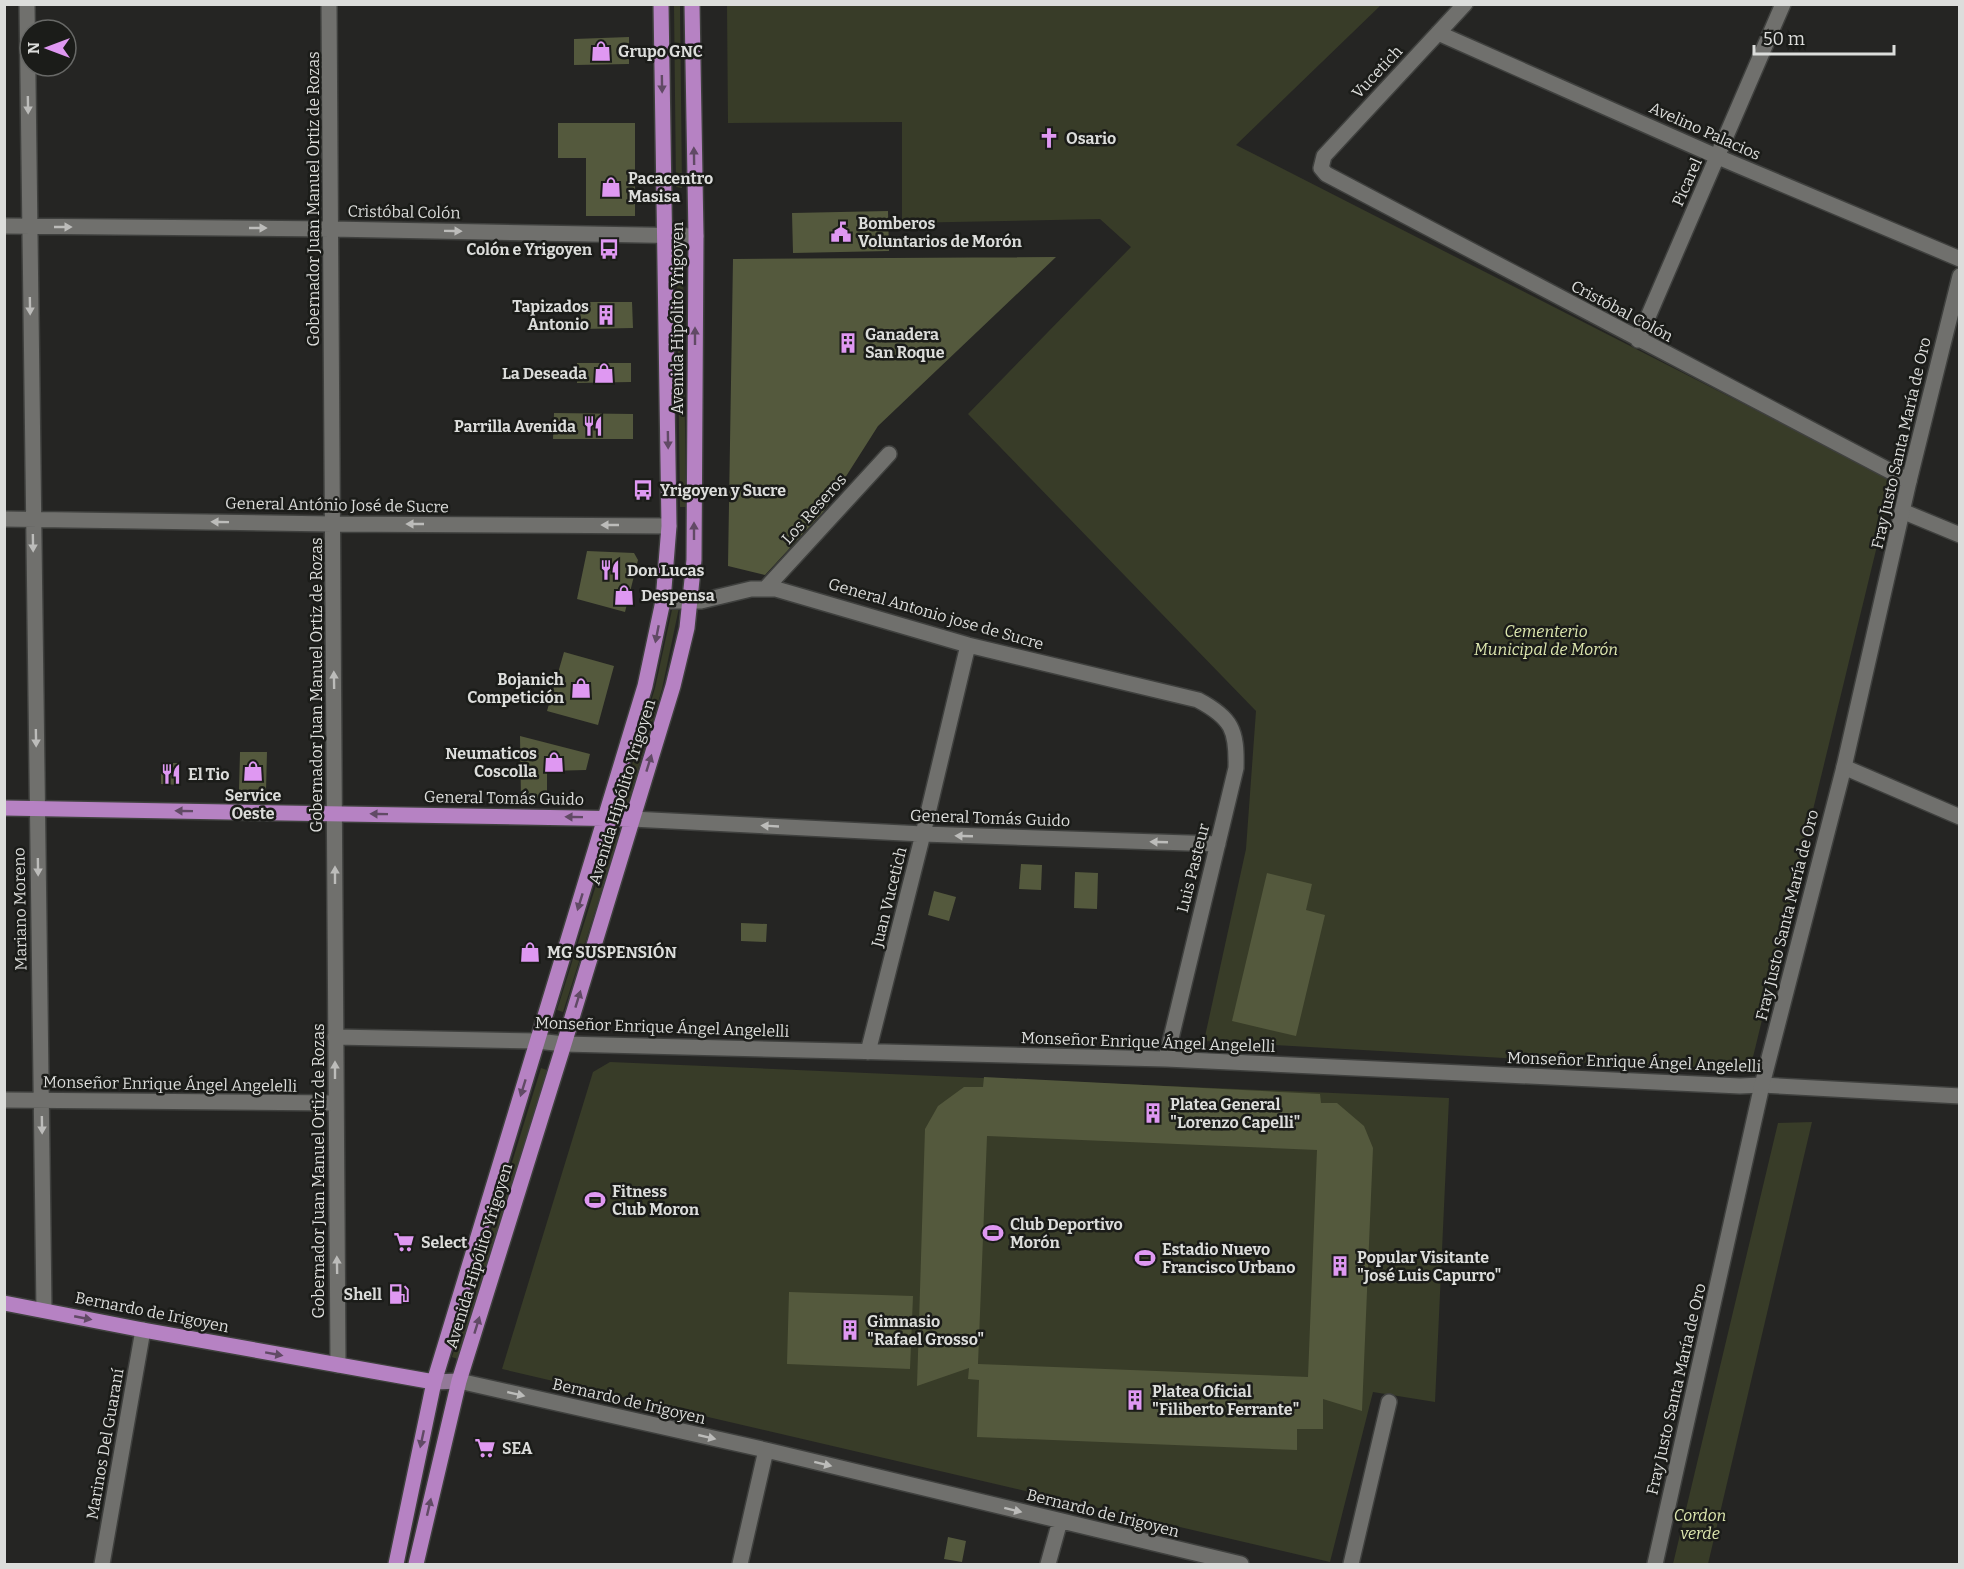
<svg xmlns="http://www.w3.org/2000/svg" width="1964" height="1569" font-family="Bitter,serif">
<rect width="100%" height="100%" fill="#252523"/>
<path fill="#383c28" d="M674 5H680L682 188 676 187Z
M727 5H1381L1236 145 1893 480 1753 1057 1735 1071 1204 1041 1246 849 1256 711 968 414 1131 247 1100 219 902 223V122L728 123Z
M677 272H683L686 507H680Z
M675 596 681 598 662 689 627 807 620 805 655 688Z
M612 834 619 836 563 1012 557 1010Z
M610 1062 1449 1098 1435 1402 1373 1392 1330 1562 502 1369 593 1072Z
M541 1068 547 1070 458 1359 452 1357Z
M1812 1122 1708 1564H1673L1778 1123Z"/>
<path fill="#54593d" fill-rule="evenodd" d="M629 37V64L574 65V39Z
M558 123H635V216H586V158H558Z
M888 211 889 251 793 253 792 213Z
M1056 257 878 426 824 511 765 575 728 566 733 259Z
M580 302H632L633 328 581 329Z
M577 363H631V382L577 383Z
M554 413 633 414V439H553Z
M587 551 634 553 638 560 625 612 577 599Z
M564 652 614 666 598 725 547 711Z
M520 736 590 754 586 770 547 771V798L521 799Z
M240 752H267L266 791H239Z
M161 763H181V785L161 784Z
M1021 864 1042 865 1041 890 1019 889Z
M1075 872 1098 873 1097 909 1074 908Z
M1267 873 1312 884 1306 910 1325 915 1296 1036 1232 1021Z
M934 891 956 897 949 921 928 915Z
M741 923 767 924 766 942 741 941Z
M984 1077 1320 1094 1321 1103H1337L1364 1126 1373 1148 1362 1411 1323 1399V1429H1297V1450L977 1437 979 1380 968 1379 969 1368 917 1386 925 1129 938 1106 964 1087H983ZM987 1136 1317 1150 1308 1377 978 1364Z
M789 1292 913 1296 910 1369 787 1364Z
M948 1537 966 1541 962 1562 944 1559Z"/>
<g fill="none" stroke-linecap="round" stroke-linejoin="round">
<g stroke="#3f403e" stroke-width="18">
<path id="minor" d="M27 4 44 1310
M329 4 338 1365
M1465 4 1324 156 1321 168 1326 174 1909 481
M1438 33 1718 157 1960 259
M4 226 331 229 696 236
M1638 340 1783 4
M1902 511 1960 535
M4 519 332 524 669 526
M766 588 889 454
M663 601H701L751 589H776L968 645 1198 700C1232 718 1237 730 1236 768L1166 1059
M1844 767 1960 817
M632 819 923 834 1218 844
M335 1037 537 1041 564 1044 1166 1059 1740 1086 1762 1085 1960 1096
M868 1052 923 834 968 645
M4 1100 335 1103
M459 1381 766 1450 1241 1564
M102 1564 143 1330
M740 1564 766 1450
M1048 1564 1060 1521
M1351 1564 1389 1402"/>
</g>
<g stroke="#3f403e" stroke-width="18">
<path id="tertiary" d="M1655 1564 1762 1085 1844 767 1909 481 1960 276"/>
</g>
<g stroke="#3f403e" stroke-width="18">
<path id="secondary" d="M434 1382 459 1381"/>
</g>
<g stroke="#3f403e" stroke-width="18">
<path id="primary" d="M4 808 632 819
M4 1303 143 1330 434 1382
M396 1564 434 1382 645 686 663 601 669 526 661 4
M416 1564 459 1381 564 1044 673 686 687 628 694 560 696 236 692 4"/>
</g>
<use href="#minor" stroke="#70706d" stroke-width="15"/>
<use href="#tertiary" stroke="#70706d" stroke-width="15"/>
<use href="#secondary" stroke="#937998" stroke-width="15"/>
<use href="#primary" stroke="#b682c3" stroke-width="15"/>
</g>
<defs><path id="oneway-solid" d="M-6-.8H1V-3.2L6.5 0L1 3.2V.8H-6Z" transform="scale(1.5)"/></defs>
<g fill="#614a65">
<use href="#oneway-solid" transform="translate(662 84) rotate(89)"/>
<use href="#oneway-solid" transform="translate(694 156) rotate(-91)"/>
<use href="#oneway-solid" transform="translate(695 336) rotate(-90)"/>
<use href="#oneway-solid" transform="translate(668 440) rotate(89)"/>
<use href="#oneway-solid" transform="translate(694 531) rotate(-90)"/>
<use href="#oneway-solid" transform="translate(657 634) rotate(101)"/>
<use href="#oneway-solid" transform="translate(649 763) rotate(-73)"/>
<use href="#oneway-solid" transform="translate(184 811) rotate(-179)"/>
<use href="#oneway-solid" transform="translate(379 814) rotate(-179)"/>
<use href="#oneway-solid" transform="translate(574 817) rotate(-179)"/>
<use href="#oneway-solid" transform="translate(580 902) rotate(107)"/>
<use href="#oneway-solid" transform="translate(578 999) rotate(-73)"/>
<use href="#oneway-solid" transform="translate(523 1088) rotate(107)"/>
<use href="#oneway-solid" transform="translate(83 1318) rotate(11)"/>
<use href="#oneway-solid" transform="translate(477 1325) rotate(-73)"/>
<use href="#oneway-solid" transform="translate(274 1354) rotate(10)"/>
<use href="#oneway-solid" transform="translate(422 1439) rotate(102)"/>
<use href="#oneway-solid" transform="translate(429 1507) rotate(-77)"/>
</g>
<g fill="#bcbcba">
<use href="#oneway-solid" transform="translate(28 105) rotate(89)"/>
<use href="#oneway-solid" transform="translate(63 227)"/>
<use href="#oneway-solid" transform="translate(258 228)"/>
<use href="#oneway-solid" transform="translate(453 231) rotate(1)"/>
<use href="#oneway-solid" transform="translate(30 306) rotate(89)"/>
<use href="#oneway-solid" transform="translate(220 522) rotate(-179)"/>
<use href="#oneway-solid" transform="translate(415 524) rotate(-180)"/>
<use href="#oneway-solid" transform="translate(610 525) rotate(-180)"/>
<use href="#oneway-solid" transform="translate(33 543) rotate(89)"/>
<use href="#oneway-solid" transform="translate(334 680) rotate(-91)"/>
<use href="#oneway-solid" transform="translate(36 738) rotate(89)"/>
<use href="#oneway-solid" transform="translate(770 826) rotate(-177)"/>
<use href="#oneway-solid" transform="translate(964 836) rotate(-178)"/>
<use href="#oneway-solid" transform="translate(1159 842) rotate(-178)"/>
<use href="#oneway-solid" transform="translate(38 867) rotate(89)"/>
<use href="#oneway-solid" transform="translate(335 875) rotate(-90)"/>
<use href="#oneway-solid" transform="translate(335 1070) rotate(-90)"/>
<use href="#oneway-solid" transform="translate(42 1125) rotate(89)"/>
<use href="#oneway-solid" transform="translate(337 1265) rotate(-91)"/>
<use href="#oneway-solid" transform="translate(516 1394) rotate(13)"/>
<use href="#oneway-solid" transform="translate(707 1437) rotate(13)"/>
<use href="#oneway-solid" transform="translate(823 1464) rotate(14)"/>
<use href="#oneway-solid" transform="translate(1013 1510) rotate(14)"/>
</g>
<defs>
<g id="shop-bare" transform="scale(1.62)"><path d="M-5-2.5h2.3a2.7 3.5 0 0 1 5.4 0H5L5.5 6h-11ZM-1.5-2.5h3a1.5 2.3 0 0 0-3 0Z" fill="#df98f2" stroke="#1b1c19" stroke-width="2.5" paint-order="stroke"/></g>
<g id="church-bare" transform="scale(1.62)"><path d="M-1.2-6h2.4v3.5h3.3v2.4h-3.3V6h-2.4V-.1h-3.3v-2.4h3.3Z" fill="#df98f2" stroke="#1b1c19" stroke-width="2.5" paint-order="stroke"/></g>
<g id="civic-bare" transform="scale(1.62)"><path d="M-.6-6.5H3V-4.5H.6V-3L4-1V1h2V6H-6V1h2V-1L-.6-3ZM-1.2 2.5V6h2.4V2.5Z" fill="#df98f2" stroke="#1b1c19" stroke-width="2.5" paint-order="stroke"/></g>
<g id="bus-bare" transform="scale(1.62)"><path d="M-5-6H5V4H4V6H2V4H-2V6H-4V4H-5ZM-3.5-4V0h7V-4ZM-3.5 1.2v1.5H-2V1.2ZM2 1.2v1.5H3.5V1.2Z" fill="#df98f2" stroke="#1b1c19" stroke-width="2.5" paint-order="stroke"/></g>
<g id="building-bare" transform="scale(1.62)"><path d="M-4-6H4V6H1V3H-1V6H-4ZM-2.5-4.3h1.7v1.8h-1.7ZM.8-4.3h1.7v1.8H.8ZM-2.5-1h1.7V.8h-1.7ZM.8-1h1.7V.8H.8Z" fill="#df98f2" stroke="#1b1c19" stroke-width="2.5" paint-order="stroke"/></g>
<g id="restaurant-bare" transform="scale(1.62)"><path d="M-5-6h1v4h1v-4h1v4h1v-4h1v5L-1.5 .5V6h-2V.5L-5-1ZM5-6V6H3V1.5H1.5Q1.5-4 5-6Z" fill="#df98f2" stroke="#1b1c19" stroke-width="2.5" paint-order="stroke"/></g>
<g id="stadium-bare" transform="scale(1.62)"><path d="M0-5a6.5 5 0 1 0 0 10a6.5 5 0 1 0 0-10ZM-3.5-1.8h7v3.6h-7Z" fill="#df98f2" stroke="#1b1c19" stroke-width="2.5" paint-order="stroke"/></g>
<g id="supermarket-bare" transform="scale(1.62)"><path d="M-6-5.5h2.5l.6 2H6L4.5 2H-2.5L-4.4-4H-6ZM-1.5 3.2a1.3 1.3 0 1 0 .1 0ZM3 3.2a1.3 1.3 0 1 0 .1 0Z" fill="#df98f2" stroke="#1b1c19" stroke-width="2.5" paint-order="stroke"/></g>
<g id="fuel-bare" transform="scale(1.62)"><path d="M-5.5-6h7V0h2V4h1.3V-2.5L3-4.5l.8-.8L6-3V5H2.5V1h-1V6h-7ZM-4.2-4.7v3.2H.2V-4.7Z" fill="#df98f2" stroke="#1b1c19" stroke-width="2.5" paint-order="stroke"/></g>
</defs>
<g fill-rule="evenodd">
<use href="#shop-bare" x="601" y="51"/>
<use href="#church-bare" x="1049" y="138"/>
<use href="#shop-bare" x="611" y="187"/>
<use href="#civic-bare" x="841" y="232"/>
<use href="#bus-bare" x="609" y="249"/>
<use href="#building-bare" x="606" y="315"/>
<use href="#building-bare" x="848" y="343"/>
<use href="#shop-bare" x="604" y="373"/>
<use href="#restaurant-bare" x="593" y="426"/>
<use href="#bus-bare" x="643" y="490"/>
<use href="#restaurant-bare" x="610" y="570"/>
<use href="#shop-bare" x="624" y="595"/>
<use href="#shop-bare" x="581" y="688"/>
<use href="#shop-bare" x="554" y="762"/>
<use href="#shop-bare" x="253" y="771"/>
<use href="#restaurant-bare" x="171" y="774"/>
<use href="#shop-bare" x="530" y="952"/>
<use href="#building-bare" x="1153" y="1113"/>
<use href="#stadium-bare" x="595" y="1200"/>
<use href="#stadium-bare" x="993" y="1233"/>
<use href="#supermarket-bare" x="404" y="1242"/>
<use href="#stadium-bare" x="1145" y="1258"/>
<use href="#building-bare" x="1340" y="1266"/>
<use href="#fuel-bare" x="399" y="1294"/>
<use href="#building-bare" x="850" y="1330"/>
<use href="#building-bare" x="1135" y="1400"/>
<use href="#supermarket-bare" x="485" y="1448"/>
</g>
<g text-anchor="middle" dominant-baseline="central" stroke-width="5" stroke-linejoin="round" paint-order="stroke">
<g font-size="16" font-weight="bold" fill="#dcdddb" stroke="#1b1c19" text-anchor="start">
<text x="618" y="51">Grupo GNC</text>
<text x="1066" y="138">Osario</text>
<text x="628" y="178">Pacacentro<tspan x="628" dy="18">Masisa</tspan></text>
<text x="858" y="223">Bomberos<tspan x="858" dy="18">Voluntarios de Morón</tspan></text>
<text x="592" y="249" text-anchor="end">Colón e Yrigoyen</text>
<text x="589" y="306" text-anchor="end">Tapizados<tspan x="589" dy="18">Antonio</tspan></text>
<text x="865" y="334">Ganadera<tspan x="865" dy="18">San Roque</tspan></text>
<text x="587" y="373" text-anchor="end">La Deseada</text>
<text x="576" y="426" text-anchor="end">Parrilla Avenida</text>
<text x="660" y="490">Yrigoyen y Sucre</text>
<text x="627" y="570">Don Lucas</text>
<text x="641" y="595">Despensa</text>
<text x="564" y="679" text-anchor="end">Bojanich<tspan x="564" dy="18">Competición</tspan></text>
<text x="537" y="753" text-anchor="end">Neumaticos<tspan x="537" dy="18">Coscolla</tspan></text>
<text x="188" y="774">El Tio</text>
<text x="253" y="795" text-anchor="middle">Service<tspan x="253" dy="18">Oeste</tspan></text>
<text x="547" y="952">MG SUSPENSIÓN</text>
<text x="1170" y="1104">Platea General<tspan x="1170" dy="18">"Lorenzo Capelli"</tspan></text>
<text x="612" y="1191">Fitness<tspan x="612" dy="18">Club Moron</tspan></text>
<text x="1010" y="1224">Club Deportivo<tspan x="1010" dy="18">Morón</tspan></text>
<text x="421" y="1242">Select</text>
<text x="1162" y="1249">Estadio Nuevo<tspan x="1162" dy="18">Francisco Urbano</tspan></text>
<text x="1357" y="1257">Popular Visitante<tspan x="1357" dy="18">"José Luis Capurro"</tspan></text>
<text x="382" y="1294" text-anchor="end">Shell</text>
<text x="867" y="1321">Gimnasio<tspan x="867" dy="18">"Rafael Grosso"</tspan></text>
<text x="1152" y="1391">Platea Oficial<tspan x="1152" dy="18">"Filiberto Ferrante"</tspan></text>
<text x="502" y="1448">SEA</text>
</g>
<g font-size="16" fill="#dcdddb" stroke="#1b1c19">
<text transform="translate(1377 72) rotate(-47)">Vucetich</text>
<text transform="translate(1705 131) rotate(24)">Avelino Palacios</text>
<text transform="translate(1687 182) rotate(-66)">Picarel</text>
<text transform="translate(313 199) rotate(-90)">Gobernador Juan Manuel Ortiz de Rozas</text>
<text transform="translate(404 212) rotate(1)">Cristóbal Colón</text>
<text transform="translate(1622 311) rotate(28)">Cristóbal Colón</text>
<text transform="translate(677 318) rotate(-90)">Avenida Hipólito Yrigoyen</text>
<text transform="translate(1901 443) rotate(-77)">Fray Justo Santa María de Oro</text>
<text transform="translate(337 505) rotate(1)">General António José de Sucre</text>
<text transform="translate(814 509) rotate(-48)">Los Reseros</text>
<text transform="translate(936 614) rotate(16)">General Antonio jose de Sucre</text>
<text transform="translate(316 685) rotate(-90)">Gobernador Juan Manuel Ortiz de Rozas</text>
<text transform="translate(622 792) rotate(-73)">Avenida Hipólito Yrigoyen</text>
<text transform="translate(504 798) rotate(1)">General Tomás Guido</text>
<text transform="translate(990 818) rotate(2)">General Tomás Guido</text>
<text transform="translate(1193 868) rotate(-76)">Luis Pasteur</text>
<text transform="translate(889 897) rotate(-76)">Juan Vucetich</text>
<text transform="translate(20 909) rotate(-91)">Mariano Moreno</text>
<text transform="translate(1787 915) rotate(-76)">Fray Justo Santa María de Oro</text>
<text transform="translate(662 1027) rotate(2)">Monseñor Enrique Ángel Angelelli</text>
<text transform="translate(1148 1042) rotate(2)">Monseñor Enrique Ángel Angelelli</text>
<text transform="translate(1634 1062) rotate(2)">Monseñor Enrique Ángel Angelelli</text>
<text transform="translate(170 1084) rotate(1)">Monseñor Enrique Ángel Angelelli</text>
<text transform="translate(318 1171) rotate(-90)">Gobernador Juan Manuel Ortiz de Rozas</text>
<text transform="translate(479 1256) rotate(-73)">Avenida Hipólito Yrigoyen</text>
<text transform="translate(152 1312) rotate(11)">Bernardo de Irigoyen</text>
<text transform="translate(1676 1389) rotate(-77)">Fray Justo Santa María de Oro</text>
<text transform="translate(629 1401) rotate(13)">Bernardo de Irigoyen</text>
<text transform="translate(105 1444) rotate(-80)">Marinos Del Guaraní</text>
<text transform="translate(1103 1513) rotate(14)">Bernardo de Irigoyen</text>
</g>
<g font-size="16" font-style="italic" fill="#dde7af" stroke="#1b1c19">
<text x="1546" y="631">Cementerio<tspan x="1546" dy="18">Municipal de Morón</tspan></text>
<text x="1700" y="1515">Cordon<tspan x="1700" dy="18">verde</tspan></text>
</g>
</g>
<rect width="1964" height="1569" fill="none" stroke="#dcdddb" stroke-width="12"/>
<g transform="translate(48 48) rotate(270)"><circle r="28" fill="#1b1c19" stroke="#686967" stroke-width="1.5"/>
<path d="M0-4.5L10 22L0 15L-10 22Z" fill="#df98f2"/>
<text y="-9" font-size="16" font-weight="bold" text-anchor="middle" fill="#dcdddb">N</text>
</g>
<path d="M1754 45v9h140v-9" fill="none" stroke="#dcdddb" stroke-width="3"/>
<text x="1763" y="45" font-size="18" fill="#dcdddb" stroke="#1b1c19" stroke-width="4.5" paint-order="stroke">50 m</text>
</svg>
